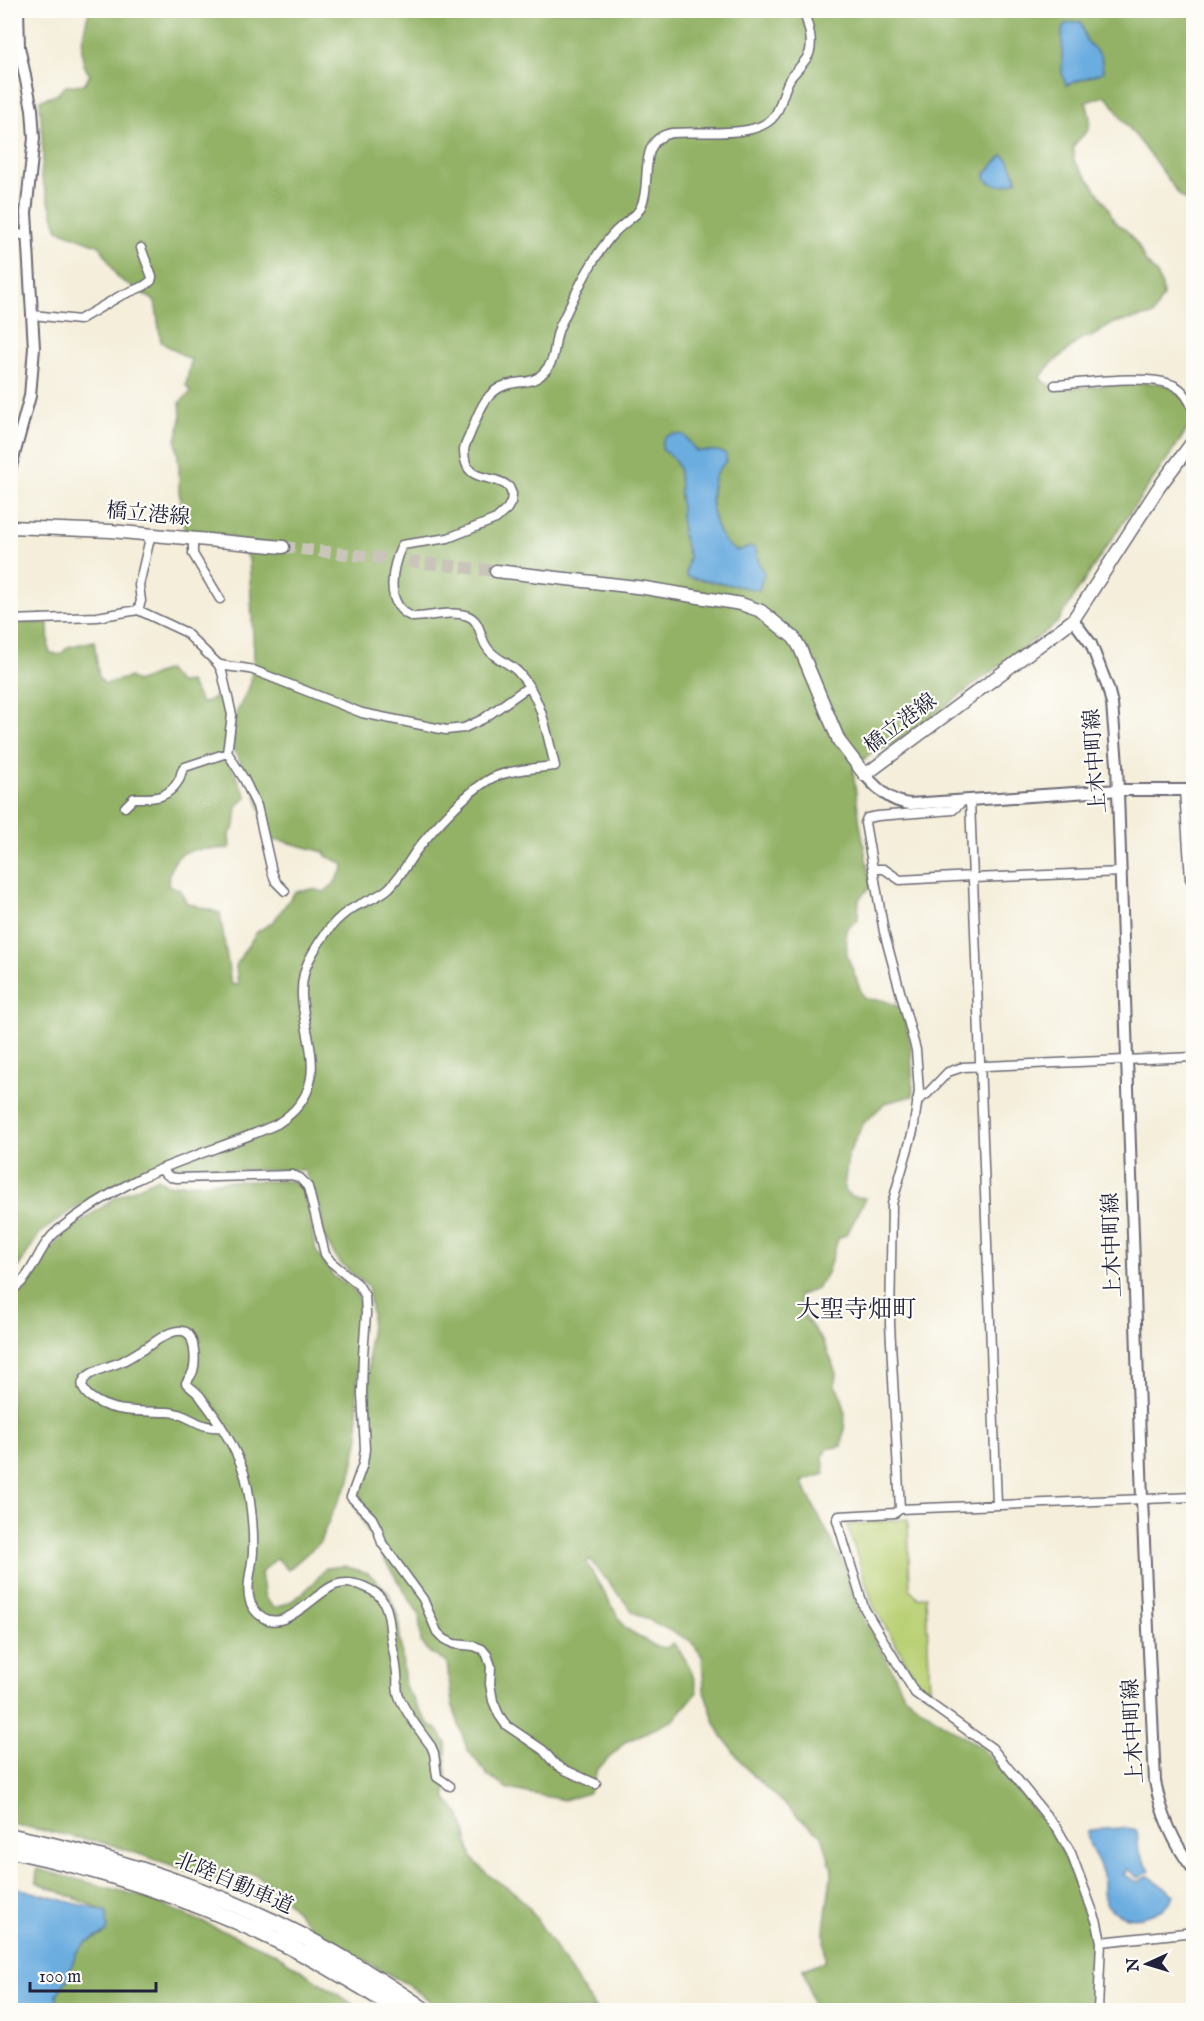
<svg xmlns="http://www.w3.org/2000/svg" width="1204" height="2021" font-family="'IM FELL English','Noto Serif JP',serif">
<rect width="100%" height="100%" fill="#fdfcf7"/>
<filter id="ink" filterUnits="userSpaceOnUse"><feTurbulence type="fractalNoise" baseFrequency=".0167" numOctaves="2"/><feDisplacementMap in="SourceGraphic" scale="12" xChannelSelector="R" yChannelSelector="G"/><feConvolveMatrix kernelMatrix="1 2 1 2 8 2 1 2 1" color-interpolation-filters="sRGB"/></filter>
<filter id="wash" filterUnits="userSpaceOnUse"><feTurbulence type="fractalNoise" baseFrequency=".008" numOctaves="4" result="noise"/><feDisplacementMap in="SourceGraphic" scale="24" xChannelSelector="R" yChannelSelector="G"/><feGaussianBlur stdDeviation="1.35" result="paint"/><feColorMatrix in="noise" values="0 0 0 0 0 0 0 0 0 0 0 0 0 0 0 0 0 1.4 0 .05"/><feComposite in="paint" operator="in"/></filter>
<g filter="url(#wash)">
<rect width="100%" height="100%" fill="#f4eeda"/>
<path fill="#bad074" stroke="#6e7958" stroke-width="1.5" d="M908 1519 910 1589 918 1598 926 1596 930 1692 916 1679 874 1607 847 1525Z"/>
<path fill="#93b266" stroke="#5a6a50" stroke-width="1.5" fill-rule="evenodd" d="M89 11H1193V205L1180 196 1174 188C1158 164 1140 142 1122 119 1116 111 1113 101 1105 96L1086 102 1090 117 1089 129 1074 145V161L1093 185 1109 209 1114 221 1127 231 1139 247 1145 261 1156 273 1162 286 1163 296 1153 315 1114 323 1091 337 1082 338 1047 368 1040 379C1045 382 1051 387 1056 388 1084 392 1160 371 1180 393 1188 402 1190 412 1192 423L1105 549 1057 623 920 725 888 747 872 752 853 770 860 824 871 886 859 899 858 919 846 930 847 955 864 999 882 1000 903 1008 911 1049 913 1096 885 1103 863 1124 848 1155 844 1188 850 1196 866 1198 847 1234 838 1239 827 1273 817 1289 799 1295 803 1314 823 1342 831 1359 836 1374 835 1386C849 1404 845 1424 842 1446L827 1449 823 1456 825 1474 803 1481 807 1493 845 1567 859 1610 893 1671 904 1695 942 1723 982 1748 1022 1795 1058 1842 1093 1928 1096 1957V2010H815L803 1969 825 1961 824 1929 832 1869 822 1835 806 1824 763 1785 746 1768 722 1736 715 1723 704 1690 702 1656 691 1641 633 1612 590 1560 586 1562 625 1628 655 1646 666 1648 673 1643C687 1659 693 1671 697 1692L674 1720 625 1742 597 1770 589 1793 564 1800 508 1789 489 1777 467 1749 452 1703 447 1663 429 1652 421 1642 419 1614 373 1542 357 1508 361 1484 371 1459 369 1398V1343L372 1315 368 1287 339 1262 322 1234 321 1210 304 1170H223L178 1173 156 1167 134 1175 76 1207 40 1233 17 1269 11 1274V623H48L49 652 60 655 68 647 94 641 99 678 105 684 130 677 136 682 167 670 179 683 190 682 202 704 221 694 226 715V757L247 797 237 806 235 826 229 835 230 848C196 851 172 842 168 885L179 889 187 903 220 913 231 984 238 985 236 966 241 956 257 932 274 921 295 892 312 889 324 892 334 884 344 867 342 863 326 856 324 852 279 840 269 842 256 794 249 776 233 749 234 718 250 685 254 657 249 559 233 537 185 532 179 491V467L176 440 181 419 180 402 191 392 186 385 191 360 161 342 155 301 118 278 100 246 58 230 41 176 43 156 40 100 56 95 66 86 84 84 90 75C75 57 84 31 89 11ZM1081 22 1086 40 1101 56 1103 72 1066 85ZM1003 155 1009 161 1017 178 1003 185 991 183 986 173ZM679 434 687 438 696 451H718L726 461C723 464 719 468 717 471 707 489 711 547 737 551 743 552 749 547 755 548L759 564 764 573 759 590 688 577 686 575 689 556 682 532 679 469 674 459 662 449Z
M158 1178 167 1185 230 1181H292L305 1190 316 1251 334 1277 350 1285 360 1301 357 1395 359 1437 350 1480 332 1513 320 1542 288 1570 277 1558 261 1573 265 1598 274 1608C300 1601 309 1587 326 1568L344 1566 368 1573 388 1592 398 1617 405 1687 428 1723 438 1730 446 1743V1800L461 1816 472 1858 487 1874 515 1893 530 1909 596 2010H442L407 1984 321 1938 279 1893 256 1875 250 1873 216 1880 109 1844 11 1824V1298L26 1290 42 1258 68 1231 115 1198Z
M37 1869 144 1897 273 1952 362 2010H61L57 2002V1994L67 1980 76 1953 85 1943 103 1935 107 1912 36 1882Z"/>
<path fill="#6cade0" stroke="#47688e" stroke-width="1.5" d="M1077 22H1081L1086 40 1101 56 1103 72 1066 85 1062 73V30L1065 24Z
M1003 155 1009 161 1017 180C1007 186 994 188 985 178L986 173Z
M672 434 684 435 696 451H718L726 454V461C723 465 719 468 717 472 705 494 712 540 737 551L750 547 755 548 759 564 764 573 759 590 688 577 686 575 689 556 682 532 679 469 674 459 662 449V443L665 437Z
M1122 1828 1134 1829 1137 1831 1139 1852 1150 1871 1138 1878 1127 1869 1124 1875 1138 1882 1149 1876 1174 1895C1170 1906 1160 1911 1149 1915 1129 1922 1104 1914 1103 1891 1102 1884 1105 1878 1102 1872 1097 1858 1088 1847 1087 1833L1090 1830Z
M10 1886 107 1912 106 1923 108 1927 107 1932 85 1943 76 1953 67 1980 57 1994V2002L61 2010H11Z"/>
</g>
<g filter="url(#ink)">
<g fill="none" stroke-linecap="round" stroke-linejoin="round">
<path stroke="#cac5ba" stroke-width="12" stroke-dasharray="12 6" stroke-linecap="butt" d="M283 547 496 571"/>
<g stroke="#6c6973" stroke-width="11">
<path id="street" d="M10 229 21 235H27
M33 315 79 320 120 296 144 286 151 281 152 277 141 248
M1055 385C1084 383 1150 373 1175 386 1185 391 1190 401 1194 411
M193 538V554L220 599
M138 610 141 601 139 585 151 534
M10 620 97 617 138 610 185 632 218 664 222 672 232 715 227 753 185 767C180 771 182 774 179 780 167 800 153 798 134 798L125 807
M218 664C229 668 242 667 253 670L362 713 446 730 464 728 483 719 528 687
M227 752 244 779 257 806 272 872 276 882 285 891
M1184 790 1190 879
M970 801 997 1504
M873 869H884L900 880 972 876
M973 878 1122 872
M917 1101 927 1094 948 1072 963 1067 1194 1057
M161 1170 170 1177 177 1178 292 1175 300 1178 308 1187 325 1254 331 1262 358 1284 365 1296 366 1314 363 1356 362 1394 365 1449 363 1464 351 1497 372 1518 378 1530 382 1543 423 1599 437 1632 444 1639 454 1644 474 1646 482 1649 487 1655 491 1666 490 1684 493 1701 499 1715 506 1725 543 1750 554 1763 563 1769 596 1784
M10 1291C34 1278 37 1247 58 1230 82 1211 109 1194 136 1180 181 1158 231 1145 277 1124 350 1078 281 1016 309 960 319 941 333 919 353 908 365 901 378 898 389 888 400 877 407 864 416 851 433 829 467 791 492 778 508 770 537 768 555 766 546 732 543 699 518 672 509 662 493 659 486 646 480 637 480 620 468 616 451 610 430 617 413 617 383 606 392 567 402 545L448 538 496 519 507 509 511 502 512 494 509 487C492 472 465 486 464 451 464 445 468 440 470 434 478 415 484 392 506 385 521 380 533 385 544 372 558 358 552 344 560 326 575 295 590 261 612 235 619 227 628 221 636 214 657 191 632 140 672 133 698 130 758 140 775 115 782 105 783 89 791 77 796 71 802 65 806 59 816 47 808 24 803 10
M220 1427C197 1429 189 1413 168 1412 143 1411 110 1414 89 1396 66 1375 110 1367 121 1362 129 1358 137 1353 145 1348 156 1342 173 1326 186 1332 195 1337 196 1362 193 1371 192 1375 188 1379 186 1383 191 1389 198 1392 202 1399 217 1418 235 1447 243 1470 250 1489 254 1530 253 1551 253 1568 242 1593 254 1609 279 1643 313 1593 335 1585 347 1581 360 1584 371 1590 389 1599 389 1620 391 1638 393 1650 396 1662 397 1674 398 1681 396 1689 399 1696 403 1709 422 1734 431 1746L434 1753 437 1777 450 1786
M900 1509 890 1324 892 1204 913 1131 919 1091 916 1050 884 932 865 823 867 818 878 816 953 810 963 801
M1101 1942 1194 1932
M1098 2010 1101 1942 1097 1923 1071 1853 1058 1830 992 1748 915 1693 864 1608 837 1520 839 1516 895 1513 900 1509 1194 1497"/>
</g>
<g stroke="#6c6973" stroke-width="14">
<path id="secondary" d="M10 470 30 396 34 348 26 213 34 138 32 109 19 47 18 10
M1073 620 1091 644 1108 688 1112 704 1117 764 1142 1499 1155 1781C1161 1814 1173 1843 1194 1870
M865 775C878 789 890 802 910 804L1119 790H1194"/>
</g>
<g stroke="#6c6973" stroke-width="15">
<path id="primary" d="M10 527 111 531 283 547
M496 571 645 588 741 604 761 611 794 638 800 648 839 741 865 775 1073 620 1159 487 1194 440"/>
</g>
<g stroke="#6c6973" stroke-width="18">
<path id="highway" d="M10 1836C134 1861 255 1904 363 1970 383 1983 405 1996 424 2010
M10 1850C149 1879 281 1931 398 2010"/>
</g>
<use href="#street" stroke="#fff" stroke-width="8"/>
<use href="#secondary" stroke="#fff" stroke-width="10"/>
<use href="#primary" stroke="#fff" stroke-width="12"/>
<use href="#highway" stroke="#fff" stroke-width="15"/>
</g>
</g>
<g text-anchor="middle" dominant-baseline="central" stroke-width="4.5" stroke-linejoin="round" paint-order="stroke">
<g font-size="21" fill="#22223b" stroke="#fdfcf7">
<text transform="translate(148 515) rotate(5)">橋立港線</text>
<text transform="translate(901 724) rotate(-37)">橋立港線</text>
<text transform="translate(1096 761) rotate(-94)">上木中町線</text>
<text transform="translate(1113 1245) rotate(-92)">上木中町線</text>
<text transform="translate(1134 1731) rotate(-93)">上木中町線</text>
<text transform="translate(234 1884) rotate(23)">北陸自動車道</text>
</g>
<g font-size="24" fill="#22223b" stroke="#fdfcf7">
<text x="856" y="1310">大聖寺畑町</text>
</g>
</g>
<rect width="1204" height="2021" fill="none" stroke="#fdfcf7" stroke-width="36"/>
<g transform="translate(1147 1964) rotate(266)" stroke="#fdfcf7" stroke-width="4.5" paint-order="stroke">
<path d="M0-4.5L10 22L0 15L-10 22Z" fill="#22223b"/>
<text y="-9" font-size="16" font-weight="bold" text-anchor="middle" fill="#22223b">N</text>
</g>
<path d="M30 1982v9h126v-9" fill="none" stroke="#22223b" stroke-width="3"/>
<text x="39" y="1982" font-size="18" fill="#22223b" stroke="#fdfcf7" stroke-width="4.5" paint-order="stroke">100 m</text>
</svg>
